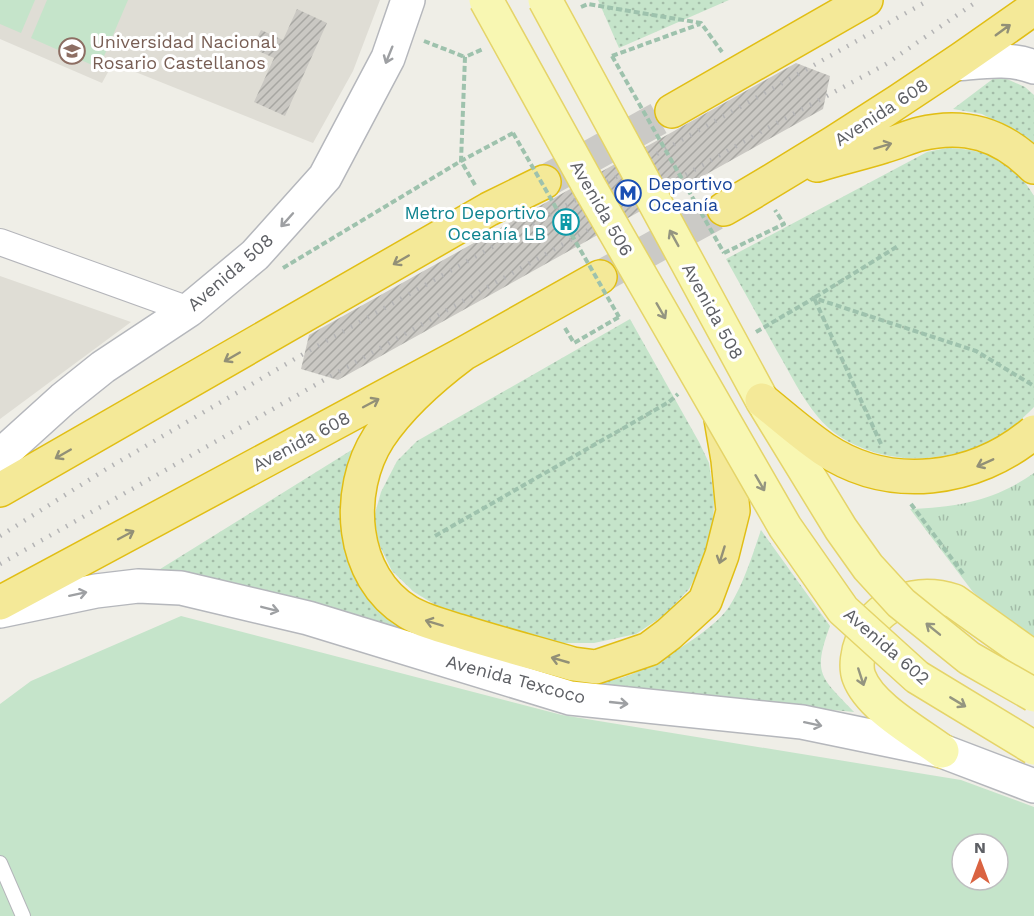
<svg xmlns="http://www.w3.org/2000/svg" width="1034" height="916" font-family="'Work Sans',sans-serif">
<defs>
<pattern id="grass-dots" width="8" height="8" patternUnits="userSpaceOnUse" patternTransform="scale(1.5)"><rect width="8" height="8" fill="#c5e4ca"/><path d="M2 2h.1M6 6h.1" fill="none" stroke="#a3bca8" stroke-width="1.8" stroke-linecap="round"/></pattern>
<pattern id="park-tufts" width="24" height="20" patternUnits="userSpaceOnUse" patternTransform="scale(1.5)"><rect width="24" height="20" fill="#c5e4ca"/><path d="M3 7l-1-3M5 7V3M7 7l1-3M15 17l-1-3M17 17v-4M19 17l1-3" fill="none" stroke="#a3bca8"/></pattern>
<pattern id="building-hatch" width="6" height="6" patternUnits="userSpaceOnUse" patternTransform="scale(1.5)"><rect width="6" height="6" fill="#cac8c3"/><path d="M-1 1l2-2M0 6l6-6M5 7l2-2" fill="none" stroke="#a7a6a2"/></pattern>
</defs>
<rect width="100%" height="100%" fill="#efeee7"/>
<path fill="#dfddd5" d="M0 0H380L353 71 313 143 113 63 102 83 0 39Z
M0 276 131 322 0 419Z"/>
<path fill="url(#grass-dots)" d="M598 0H729L619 48Z
M998 75 1025 87 1034 95V145L1019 134 982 114 953 109Z
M947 148C990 150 1012 159 1034 196V407C1002 440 979 451 935 457 895 463 844 449 818 417 801 397 790 373 777 351 760 320 743 289 726 259L927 152Z
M630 319 699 442 709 463 714 499 713 530 705 558 689 589 666 614 636 634 594 643H559L439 607 414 592 392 571 379 544 374 517 381 492 397 461 417 441Z
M358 446 343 485V525L442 645C348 617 255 582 157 571Z
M761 530 830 626C812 675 821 677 854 712L580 685C596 682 615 681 630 675 658 663 713 631 729 607 744 583 752 556 761 530Z"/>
<path fill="url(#park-tufts)" d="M1034 473V640L1015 627 973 592 910 509C957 507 994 501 1034 473Z"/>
<path fill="#c5e4ca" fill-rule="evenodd" d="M0 0H35L21 33 0 24Z
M47 0H128L99 68 31 38Z
M181 616 562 715 961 780 1034 807V916H0V704L31 681ZM962 844H998V880H962Z"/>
<path fill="url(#building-hatch)" d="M297 9 327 23 285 116 254 102 274 58 252 48 261 30 283 40Z
M796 63 830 76 823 109 338 380 301 369 309 335Z"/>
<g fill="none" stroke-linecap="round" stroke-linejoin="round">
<path stroke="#cbcac6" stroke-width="33" stroke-dasharray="33 16" stroke-linecap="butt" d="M544 182 672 111
M600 277 724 209"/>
<g stroke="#b4b5ba" stroke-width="16">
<path id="lane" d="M0 863 23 916"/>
</g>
<g stroke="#b4b5ba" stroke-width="28">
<path id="street" d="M0 242 189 310"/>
</g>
<g stroke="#b5b7bc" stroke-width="36">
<path id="secondary" d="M955 64C982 62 1009 57 1034 67
M0 456 63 399 103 367 189 310 255 255 325 177 388 58 408 0
M0 611 96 591 138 586 181 588 308 618 570 698 802 722 942 751 1034 786"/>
</g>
<g stroke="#e5d469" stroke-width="36">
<path id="primary" d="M942 751C918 733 870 707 859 677 855 667 858 651 862 641 876 602 917 589 954 601L1034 658"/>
</g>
<g stroke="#e1be14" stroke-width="36">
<path id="highway" d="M672 111 866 0
M817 165C839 158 862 153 884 146 896 143 908 137 920 134 965 123 1001 134 1034 167
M724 209C831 147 934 80 1034 8
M463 354C431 378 401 404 379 437 344 491 350 577 408 612 423 621 442 626 459 631 497 643 535 653 573 664L596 667 649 649 669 634 705 601 722 555 733 511 728 460 721 419
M0 490 489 209 544 182
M0 603 463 354 600 277"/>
</g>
<path stroke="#9ec2ad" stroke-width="4" stroke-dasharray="6 3" stroke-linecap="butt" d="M581 7 588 4 701 23 722 52
M424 41 465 57
M612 56 700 24
M475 185 461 161 465 57 483 49
M724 253 784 224 775 210
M283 268 461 161 513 133
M565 328 574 343 619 317
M756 332 814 298 976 351 1034 386
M881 444 814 298 898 246
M911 504 964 575
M435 536 669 402 678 394"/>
<use href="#lane" stroke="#fff" stroke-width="14"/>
<use href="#street" stroke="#fff" stroke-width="26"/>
<use href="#secondary" stroke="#fff" stroke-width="33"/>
<use href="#primary" stroke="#f8f7b2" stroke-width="33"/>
<use href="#highway" stroke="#f4e998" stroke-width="33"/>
<path stroke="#b4b4b5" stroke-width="4.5" stroke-dasharray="1.5 8" stroke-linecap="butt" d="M0 536 108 468 305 353 929 0
M0 564 773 125 886 64 979 0"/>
<g stroke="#e5d469" stroke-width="36" stroke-linecap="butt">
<path id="primary-bridge" d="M486 0 590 188 785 527 843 610 917 677 1034 748
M545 0 762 400 841 529 868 567 901 603 969 658 1034 695"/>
</g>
<g stroke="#e1be14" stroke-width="36" stroke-linecap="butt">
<path id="highway-bridge" d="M762 400C782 416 802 434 824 449 890 493 975 482 1034 432"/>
</g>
<path stroke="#9ec2ad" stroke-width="4" stroke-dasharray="6 3" stroke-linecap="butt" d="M612 56 724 253
M513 133 619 317"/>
<use href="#primary-bridge" stroke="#f8f7b2" stroke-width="33"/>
<use href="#highway-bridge" stroke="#f4e998" stroke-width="33"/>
</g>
<defs><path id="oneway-shaft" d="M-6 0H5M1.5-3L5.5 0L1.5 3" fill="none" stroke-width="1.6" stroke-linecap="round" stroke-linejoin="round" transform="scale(1.5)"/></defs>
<g stroke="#929077">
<use href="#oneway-shaft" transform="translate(1003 30) rotate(-36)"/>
<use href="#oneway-shaft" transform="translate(883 146) rotate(-17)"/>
<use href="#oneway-shaft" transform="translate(401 260) rotate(150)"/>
<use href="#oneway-shaft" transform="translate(232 357) rotate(150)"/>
<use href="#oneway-shaft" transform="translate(371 403) rotate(-28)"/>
<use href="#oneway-shaft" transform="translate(63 454) rotate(150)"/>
<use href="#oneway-shaft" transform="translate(985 463) rotate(156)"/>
<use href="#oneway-shaft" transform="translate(126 535) rotate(-28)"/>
<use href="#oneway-shaft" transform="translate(722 555) rotate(107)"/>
<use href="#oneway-shaft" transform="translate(434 623) rotate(-163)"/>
<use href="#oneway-shaft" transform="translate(560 660) rotate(-164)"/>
</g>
<g stroke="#9ea0a3">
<use href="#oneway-shaft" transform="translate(389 55) rotate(112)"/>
<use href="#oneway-shaft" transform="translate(287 220) rotate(132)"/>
<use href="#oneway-shaft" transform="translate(78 594) rotate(-12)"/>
<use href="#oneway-shaft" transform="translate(270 609) rotate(14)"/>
<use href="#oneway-shaft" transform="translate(619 703) rotate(6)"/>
<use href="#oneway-shaft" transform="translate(813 724) rotate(12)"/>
</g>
<g stroke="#949580">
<use href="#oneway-shaft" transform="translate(674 238) rotate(-119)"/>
<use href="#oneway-shaft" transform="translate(661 311) rotate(60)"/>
<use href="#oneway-shaft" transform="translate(760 483) rotate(60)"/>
<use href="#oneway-shaft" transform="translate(933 629) rotate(-141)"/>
<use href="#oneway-shaft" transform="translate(861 677) rotate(72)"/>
<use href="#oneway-shaft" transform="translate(958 702) rotate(31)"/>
</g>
<defs>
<g id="university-ring" transform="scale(1.35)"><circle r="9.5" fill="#fff" stroke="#8d6e63" stroke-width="1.5"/><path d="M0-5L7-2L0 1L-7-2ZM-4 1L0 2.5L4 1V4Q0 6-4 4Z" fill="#8d6e63"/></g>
<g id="metro-ring" transform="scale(1.35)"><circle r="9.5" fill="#fff" stroke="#1a4fb4" stroke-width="1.5"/><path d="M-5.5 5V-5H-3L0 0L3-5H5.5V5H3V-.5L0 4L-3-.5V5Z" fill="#1a4fb4"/></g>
<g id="building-ring" transform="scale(1.35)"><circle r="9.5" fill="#fff" stroke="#0f9aa8" stroke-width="1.5"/><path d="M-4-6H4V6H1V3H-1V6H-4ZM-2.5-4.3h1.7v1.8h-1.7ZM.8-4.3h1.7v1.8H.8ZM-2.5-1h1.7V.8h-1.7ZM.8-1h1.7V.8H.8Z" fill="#0f9aa8"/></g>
</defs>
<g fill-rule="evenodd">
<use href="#university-ring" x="72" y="51"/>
<use href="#metro-ring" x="628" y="193"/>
<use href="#building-ring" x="566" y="222"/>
</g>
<g text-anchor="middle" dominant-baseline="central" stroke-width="6" stroke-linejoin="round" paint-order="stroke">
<g font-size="18" fill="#785e54" stroke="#fff" text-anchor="start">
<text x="92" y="41">Universidad Nacional<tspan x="92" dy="21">Rosario Castellanos</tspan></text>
</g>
<g font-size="18" fill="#5e6065" stroke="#fff">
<text transform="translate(881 112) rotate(-33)">Avenida 608</text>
<text transform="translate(602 208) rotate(60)">Avenida 506</text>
<text transform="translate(230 272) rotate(-41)">Avenida 508</text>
<text transform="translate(713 311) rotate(61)">Avenida 508</text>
<text transform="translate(301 441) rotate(-28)">Avenida 608</text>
<text transform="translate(887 646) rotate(41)">Avenida 602</text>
<text transform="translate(516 679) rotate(15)">Avenida Texcoco</text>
</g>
<g font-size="18" fill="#164399" stroke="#fff" text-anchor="start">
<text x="648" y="183">Deportivo<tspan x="648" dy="21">Oceanía</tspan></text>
</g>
<g font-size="18" fill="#0d838f" stroke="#fff" text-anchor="end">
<text x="546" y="212">Metro Deportivo<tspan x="546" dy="21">Oceanía LB</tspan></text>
</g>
</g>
<g transform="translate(980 862)"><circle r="28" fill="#ffffff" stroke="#bfbfc1" stroke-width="1.5"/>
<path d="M0-4.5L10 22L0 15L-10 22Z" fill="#da6341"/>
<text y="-9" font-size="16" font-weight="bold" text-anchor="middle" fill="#5e6065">N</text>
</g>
</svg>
